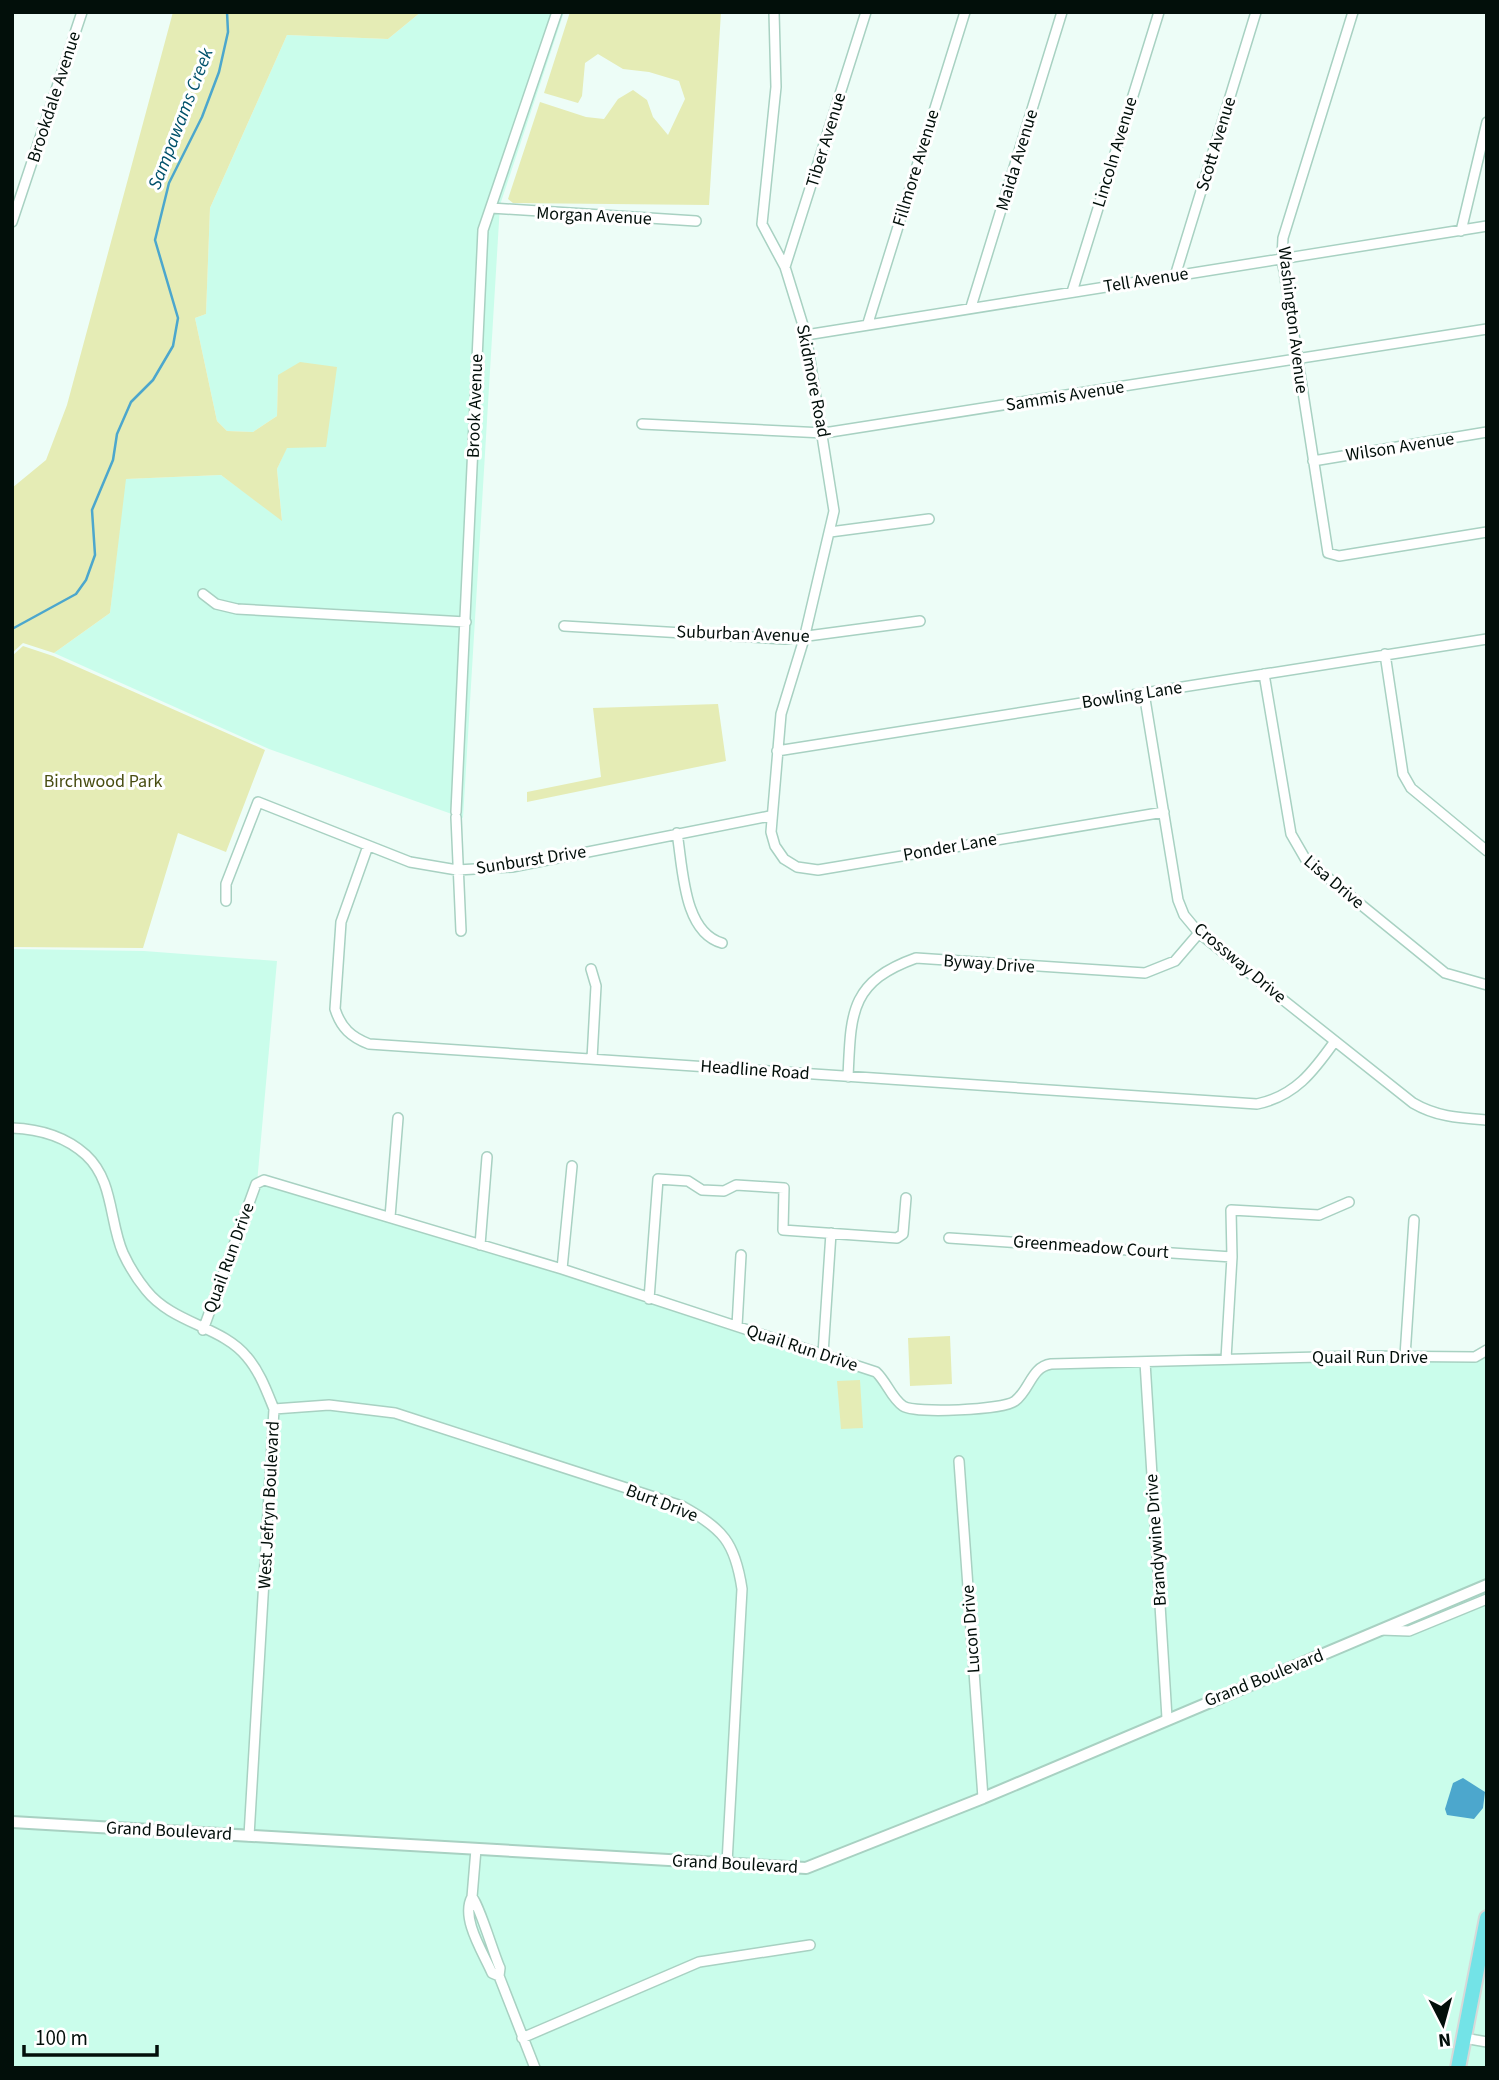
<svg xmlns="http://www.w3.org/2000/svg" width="1499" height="2080" font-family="'Source Sans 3',sans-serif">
<rect width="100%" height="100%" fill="#edfdf7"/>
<path fill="#cafdeb" d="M421 12H564L500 205 463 818 269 749 54 653 110 613 125 479 221 475 282 520 277 469 287 447 278 376 277 416 253 432 227 431 217 421 195 318 206 314 210 208 287 35 388 39Z
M12 949 144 951 277 961 257 1183 264 1180 876 1372 906 1408 1009 1405 1039 1368 1475 1357 1487 1350V2068H12Z"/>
<path fill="#e5ecb5" d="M173 12H421L388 39 287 35 210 208 206 314 195 318 217 421 227 431 253 432 277 416 278 375 300 362 337 367 326 447 287 448 277 469 282 521 221 475 126 479 110 613 54 653 23 643 12 653V488L46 460 67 405Z
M570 12H721L709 205 513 203 508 199 540 102 586 117 604 119 618 99 633 90 647 100 653 117 668 135 685 99 679 81 649 72 623 69 598 54 585 63 582 96 578 103 544 93Z
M23 646 53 656 265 750 226 852 178 833 143 948 12 947V656Z
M718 704 726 761 527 802V792L601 777 593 708Z
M950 1336 952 1384 910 1386 908 1338Z
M860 1380 863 1428 841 1429 837 1381Z"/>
<path fill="#4ca7cd" d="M1463 1778 1485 1792 1483 1808 1474 1819 1447 1815 1445 1809 1453 1783Z"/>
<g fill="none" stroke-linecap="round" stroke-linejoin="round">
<path stroke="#4ca7cd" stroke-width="2.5" d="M12 629 76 594 86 580 95 555 92 510 113 460 117 434 131 402 153 380 173 346 178 318 155 240 169 183 202 117 219 72 228 32 227 12"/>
<g stroke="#a8d1c2" stroke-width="12">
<path id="minor" d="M774 12 776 87 762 224 785 267 806 335 834 511 804 639 781 714 771 832 775 846 784 859 797 867 818 870 1164 812
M1353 12 1283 238 1282 258 1328 553 1339 556 1487 532
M491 208 696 221
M12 222 82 12
M1461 231 1487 122
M785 267 866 12
M1175 276 1256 12
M1072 292 1159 12
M971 307 1062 12
M868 323 965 12
M806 335 1487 226
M642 424 824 433 1487 329
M1313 461 1487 432
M830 532 929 519
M203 594 216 604 237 609 466 622
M564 626 785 639 920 621
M1385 654 1403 774 1411 788 1487 851
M1264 674 1291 834 1306 860 1445 973 1487 985
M1144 693 1178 900 1184 915 1199 933 1413 1103C1437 1117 1459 1118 1487 1120
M777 751 1487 639
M456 812 483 230 557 12
M456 817 461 931
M677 833C683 868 683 932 722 943
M368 846 341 922 335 1009C341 1028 351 1037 369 1044L1257 1104C1295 1096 1313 1072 1335 1041
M226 901V884L258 802 410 862 457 870 512 867 770 816
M591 969 596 986 592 1059
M848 1077C851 1014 849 982 916 958L1145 973 1175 961 1199 933
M12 1128C40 1129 65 1136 86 1155 114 1181 109 1221 123 1253 129 1266 137 1279 146 1290 173 1324 222 1326 247 1357 260 1372 267 1392 274 1409L249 1836
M390 1217 398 1118
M949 1238 1232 1257
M480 1245 487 1157
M562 1269 572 1166
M649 1299 658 1179 688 1181 702 1190 724 1191 736 1185 784 1188 783 1230 897 1238 903 1234 906 1198
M737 1326 741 1255
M203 1330 256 1184 264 1180 562 1269 876 1372C887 1382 891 1398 903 1406 915 1414 1003 1410 1015 1401 1030 1390 1031 1367 1051 1364L1359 1356 1475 1357 1487 1350
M823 1354 831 1233
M1405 1356 1414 1220
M1226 1359 1232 1257 1231 1210 1319 1215 1349 1202
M1145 1362 1167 1718
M274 1409 329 1405 395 1413 682 1506C723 1529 735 1542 742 1589L727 1863
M959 1461 983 1798
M1381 1630 1409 1631 1487 1599
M476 1849 472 1897C460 1918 484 1954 492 1973L499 1976
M472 1897C479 1904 494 1955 500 1968L499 1976 535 2068
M522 2038 699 1962 810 1945
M1464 2038 1487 2042"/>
</g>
<g stroke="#a8d1c2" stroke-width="14">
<path id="tertiary" d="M12 1822 806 1868 983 1798 1487 1585"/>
</g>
<g stroke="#d7d9d8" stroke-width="18">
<path id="primary" d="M1458 2068 1487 1918"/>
</g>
<use href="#minor" stroke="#fff" stroke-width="9"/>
<use href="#tertiary" stroke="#fff" stroke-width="10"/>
<use href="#primary" stroke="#73e3e7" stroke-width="14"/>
</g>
<g text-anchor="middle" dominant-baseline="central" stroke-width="6" stroke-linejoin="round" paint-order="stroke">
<g font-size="18" fill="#020f0a" stroke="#fff">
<text transform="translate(54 97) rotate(-72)">Brookdale Avenue</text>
<text transform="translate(826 140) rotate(-73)">Tiber Avenue</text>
<text transform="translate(1216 144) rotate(-73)">Scott Avenue</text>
<text transform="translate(1115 152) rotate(-73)">Lincoln Avenue</text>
<text transform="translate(1017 160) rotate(-73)">Maida Avenue</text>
<text transform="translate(916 168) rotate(-73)">Fillmore Avenue</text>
<text transform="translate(594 216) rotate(3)">Morgan Avenue</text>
<text transform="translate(1146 280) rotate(-9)">Tell Avenue</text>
<text transform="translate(1293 320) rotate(83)">Washington Avenue</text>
<text transform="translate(813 381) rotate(79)">Skidmore Road</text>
<text transform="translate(1065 396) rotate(-9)">Sammis Avenue</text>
<text transform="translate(475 406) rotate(-88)">Brook Avenue</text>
<text transform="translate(1400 447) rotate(-9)">Wilson Avenue</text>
<text transform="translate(743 634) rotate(2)">Suburban Avenue</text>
<text transform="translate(1132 695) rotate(-9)">Bowling Lane</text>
<text transform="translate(950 847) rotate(-10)">Ponder Lane</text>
<text transform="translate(531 860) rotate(-9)">Sunburst Drive</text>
<text transform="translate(1334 882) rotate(40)">Lisa Drive</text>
<text transform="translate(1240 963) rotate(40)">Crossway Drive</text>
<text transform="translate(989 964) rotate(4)">Byway Drive</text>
<text transform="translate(755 1070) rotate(4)">Headline Road</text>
<text transform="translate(1091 1247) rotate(4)">Greenmeadow Court</text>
<text transform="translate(229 1258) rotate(-70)">Quail Run Drive</text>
<text transform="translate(802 1348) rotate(18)">Quail Run Drive</text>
<text x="1370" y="1357">Quail Run Drive</text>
<text transform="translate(662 1503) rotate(21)">Burt Drive</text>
<text transform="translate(269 1505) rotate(-87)">West Jefryn Boulevard</text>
<text transform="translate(1156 1540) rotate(-94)">Brandywine Drive</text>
<text transform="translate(971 1629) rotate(-94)">Lucon Drive</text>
<text transform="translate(1264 1678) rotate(-22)">Grand Boulevard</text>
<text transform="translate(169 1831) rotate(3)">Grand Boulevard</text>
<text transform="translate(735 1864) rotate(3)">Grand Boulevard</text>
</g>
<g font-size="18" fill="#484d12" stroke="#fff">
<text x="103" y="781">Birchwood Park</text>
</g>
<g font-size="19" font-style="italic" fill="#00516b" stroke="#fff">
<text transform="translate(181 119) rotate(-69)">Sampawams Creek</text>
</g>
</g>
<rect width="1499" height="2080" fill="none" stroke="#020f0a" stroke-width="28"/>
<g transform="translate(1443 2024) rotate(174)" stroke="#ffffff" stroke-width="5" paint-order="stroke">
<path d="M0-5L12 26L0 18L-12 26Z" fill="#020f0a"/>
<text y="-10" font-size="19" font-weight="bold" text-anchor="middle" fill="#020f0a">N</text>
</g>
<path d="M24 2045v10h133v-10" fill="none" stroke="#020f0a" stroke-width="3.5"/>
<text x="35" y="2045" font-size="21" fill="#020f0a" stroke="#ffffff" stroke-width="5" paint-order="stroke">100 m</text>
</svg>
